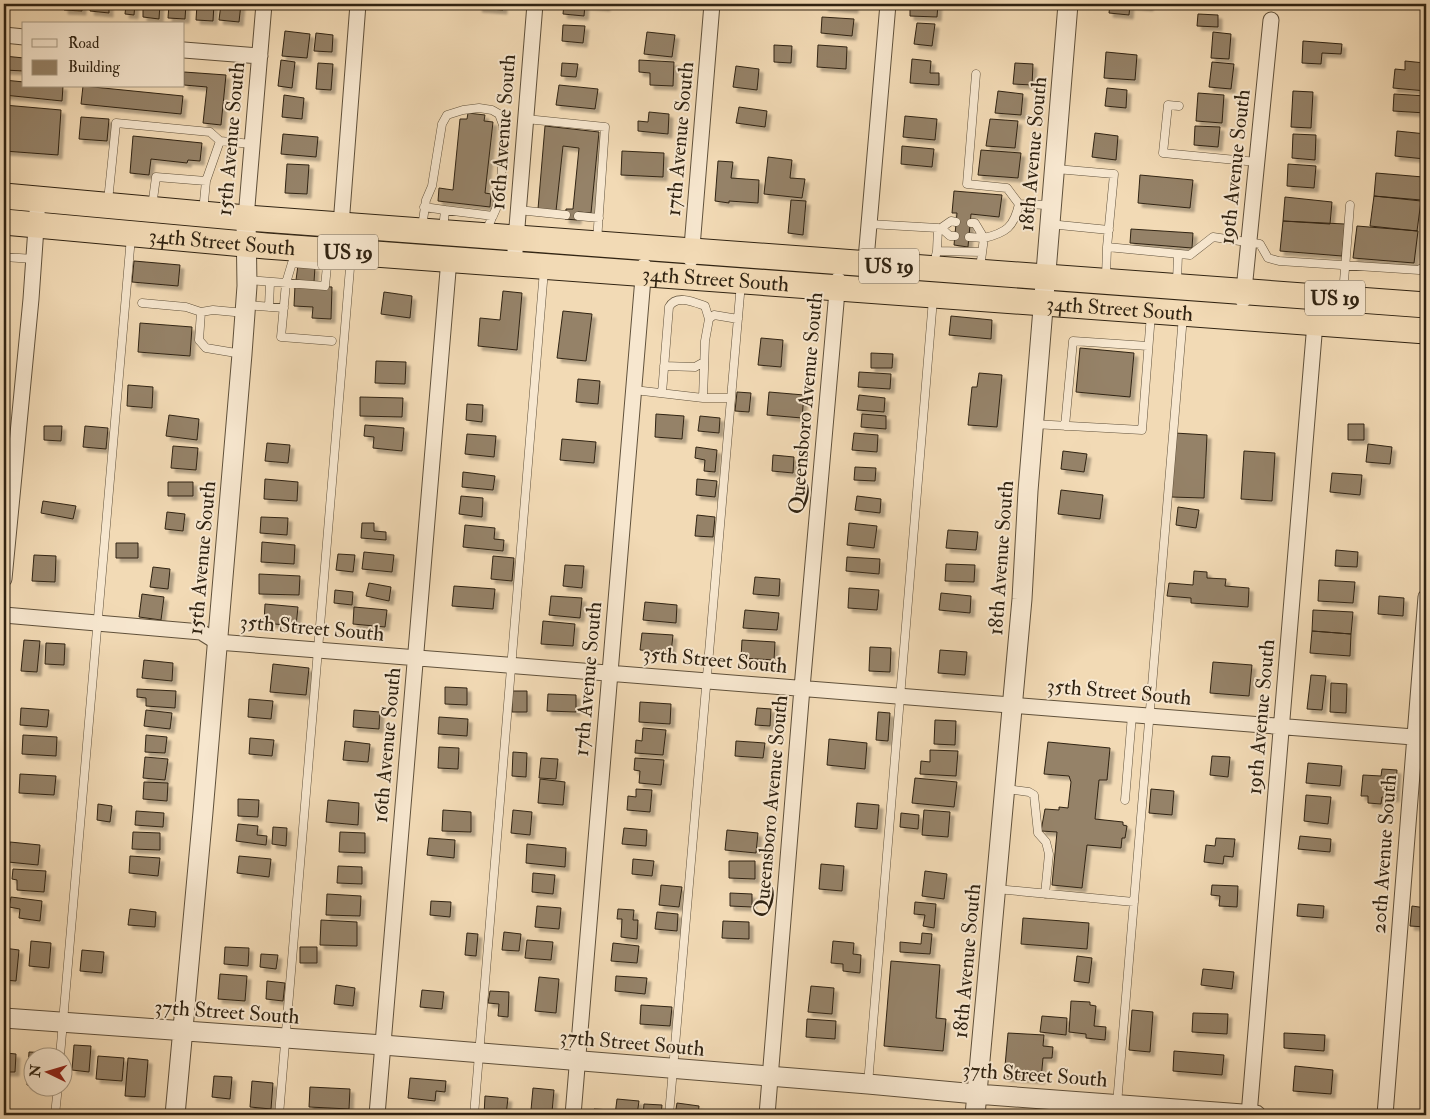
<svg xmlns="http://www.w3.org/2000/svg" width="1430" height="1119" font-family="'IM FELL Double Pica',serif">
<defs>
<filter id="shadow"><feDropShadow dx="4" dy="4" stdDeviation="1" flood-color="#0004"/></filter>
</defs>
<rect width="100%" height="100%" fill="#f2dab5"/>
<filter id="stains"><feTurbulence type="fractalNoise" baseFrequency=".004" numOctaves="4"/><feColorMatrix values="0 0 0 0 .2 0 0 0 0 .09 0 0 0 0 .02 0 0 0 .5 -.17"/></filter>
<radialGradient id="worn" r=".72"><stop offset=".6" stop-color="#630" stop-opacity="0"/><stop offset="1" stop-color="#630" stop-opacity=".3"/></radialGradient>
<path fill="#958267" stroke="#302312" filter="url(#shadow)" d="M64 4H82V11L64 10Z
M91 4H109V13L90 11Z
M117 4H135L134 15 125 14 126 5Z
M143 4H160L159 19 143 17Z
M169 4H186L185 19 168 18Z
M197 4H214L213 21 196 20Z
M221 4H241L239 22 219 20Z
M479 4H503V10L478 8Z
M564 4H606V7L585 5 584 16 563 14Z
M825 4H854V9L824 7Z
M910 4H938L937 17 910 16Z
M1110 4H1149V7L1130 5 1129 15 1109 13Z
M1198 14 1218 15V27L1197 26Z
M822 17 854 19 852 36 821 33Z
M917 23 935 24 932 46 914 44Z
M563 25 585 26 583 43 562 41Z
M285 31 310 34 307 58 282 56Z
M647 32 675 35 672 57 644 54Z
M1213 32 1231 34 1229 59 1211 58Z
M316 33 333 35 332 52 314 51Z
M1303 41 1342 44 1341 54 1322 53 1321 64 1302 63Z
M774 45 792 46 791 63 774 62Z
M818 45 847 47 846 69 817 67Z
M1106 52 1137 55 1135 80 1104 78Z
M4 56 24 58V71L4 70Z
M912 59 931 61 930 73H939V85L910 83Z
M281 60 295 62 292 88 278 86Z
M639 60 674 62 673 86 650 85V73L639 72Z
M1405 61 1425 63 1424 72H1426V91L1393 88 1395 69 1405 70Z
M1212 62 1234 64 1231 89 1209 87Z
M318 63 333 64 331 90 316 89Z
M562 63 578 64 576 77 561 76Z
M1015 63 1033 64 1032 85 1013 84Z
M736 66 759 69 757 90 733 87Z
M184 72 226 75 221 125 203 123 207 87 184 85Z
M4 80 24 82V86H63L62 101 4 95Z
M559 85 598 89 595 109 556 105Z
M83 86 183 96 181 114 81 104Z
M1107 88 1127 90 1126 108 1105 106Z
M998 91 1023 94 1021 115 995 113Z
M1293 91 1313 92 1311 128 1291 127Z
M1198 93 1224 95 1222 123 1196 121Z
M1394 94 1426 96V113L1393 111Z
M284 95 304 98 302 119 282 117Z
M4 105 61 110 58 155 4 151Z
M739 107 767 111 765 127 736 123Z
M649 112 669 114 668 134 638 131V121L648 122Z
M468 113 485 115 484 121 493 122 485 193 491 194 490 207 438 201 439 188 453 190 460 119H467Z
M905 116 937 119 935 140 903 137Z
M81 117 109 119 107 141 79 139Z
M990 119 1018 121 1015 148 986 146Z
M545 126 599 132 591 213 578 212 577 220 565 219 566 209H573L579 148 563 146 556 211 538 209Z
M1195 126 1220 127 1218 147 1194 145Z
M1397 131 1426 134 1425 159 1395 156Z
M1095 133 1118 136 1116 160 1092 157Z
M283 134 318 137 316 157 281 154Z
M1293 134 1316 135 1315 160 1292 158Z
M133 136 202 143 200 161 188 160 187 163 151 159 149 175 130 173Z
M902 146 934 149 932 167 901 164Z
M981 150 1021 153 1018 178 978 175Z
M622 151 664 153 663 177 621 175Z
M768 157 792 160 790 178 805 179 802 198 764 194Z
M718 161 733 162 731 178 759 180 758 203 729 201V203L715 201Z
M287 164 309 165 307 194 285 193Z
M1288 164 1316 166 1314 188 1287 186Z
M1376 173 1423 177 1421 200 1374 196Z
M1140 175 1193 180 1190 208 1138 203Z
M954 191 1002 195 999 217 971 214 968 247 954 245 957 213H952Z
M1374 196 1421 201 1417 231 1370 226Z
M1285 197 1332 202 1330 224 1283 221Z
M791 200 806 201 803 235 788 233Z
M1283 221 1345 224 1342 256 1280 251Z
M1357 226 1418 231 1414 263 1353 258Z
M1131 229 1193 233 1192 248 1130 243Z
M134 261 180 265 178 286 132 282Z
M298 265 315 267 314 282 296 280Z
M295 285 332 287 331 319 312 318 313 307 294 306Z
M503 291 522 293 517 350 478 346 480 318 500 320Z
M384 292 412 296 410 318 381 314Z
M563 311 592 314 586 361 557 358Z
M951 316 992 320 991 339 949 335Z
M140 323 192 327 190 356 138 352Z
M761 338 783 340 781 367 758 365Z
M1080 348 1134 353 1130 397 1076 392Z
M871 353 893 354 892 368H871Z
M376 361 406 362 405 384 375 383Z
M859 372 891 374 890 389 858 387Z
M979 373 1002 375 997 427 968 425 972 387H977Z
M578 379 600 381 598 404 576 402Z
M128 385 153 387 152 408 127 406Z
M737 392 751 393 749 412 735 411Z
M769 392 804 395 802 418 767 415Z
M859 395 885 398 884 412 857 410Z
M360 397 403 398 402 417 360 416Z
M467 404 483 405 482 422 466 420Z
M656 414 684 416 682 439 655 437Z
M862 414 886 416V429L861 427Z
M169 415 199 419 197 440 166 436Z
M700 416 720 418 719 433 698 431Z
M1348 424H1364V440H1348Z
M365 425 404 428 402 451 373 448 374 437 364 436Z
M44 426H62L61 441 44 440Z
M85 426 108 428 106 449 83 447Z
M854 433 878 435 877 452 852 450Z
M1175 433 1207 435 1204 498 1171 497Z
M467 434 496 436 494 457 465 454Z
M562 439 596 442 594 463 560 460Z
M267 443 290 445 288 463 265 461Z
M1368 444 1392 447 1390 464 1366 462Z
M173 446 198 448 196 470 171 468Z
M696 447 717 450 715 472 704 471 705 460 695 458Z
M1063 451 1087 454 1084 472 1061 469Z
M1244 451 1275 453 1272 501 1241 499Z
M773 455 794 457 793 473 772 471Z
M855 467 876 468 875 481 854 480Z
M463 472 495 476 493 490 462 487Z
M1332 473 1362 475 1360 495 1330 492Z
M265 479 298 482 297 501 264 499Z
M697 479 717 481 715 497 696 495Z
M168 482H193V496H168Z
M1061 490 1103 495 1100 519 1058 514Z
M461 496 483 498 482 517 459 514Z
M857 496 881 499 880 513 855 510Z
M43 501 76 506 73 519 41 513Z
M1178 507 1199 510 1196 528 1176 525Z
M167 512 185 514 183 531 165 529Z
M697 515 715 517 713 537 695 536Z
M261 517 288 518 287 535 260 533Z
M362 523H374V531L386 532V540L361 538Z
M849 523 877 526 874 548 847 545Z
M465 525 495 528 494 539 504 540 503 551 463 547Z
M948 530 978 532 976 550 946 548Z
M262 542 295 545 294 564 261 562Z
M116 543H138V558H116Z
M1336 550 1358 552 1357 567 1335 566Z
M364 552 394 555 392 572 362 569Z
M338 554 355 555 353 572 336 570Z
M34 555 56 556 55 582 32 581Z
M493 556 514 558 512 581 491 579Z
M847 557 880 559 879 574 846 571Z
M946 564 975 565 974 582 945 581Z
M565 565 584 566 582 588 563 586Z
M153 567 170 569 168 589 150 587Z
M1194 571 1207 572V578L1226 579 1225 586 1249 588 1248 607 1191 603V598L1167 596 1169 583 1193 585Z
M259 574 300 576 299 595 259 594Z
M755 577 780 579 779 596 753 594Z
M1319 580 1355 582 1353 603 1318 601Z
M369 583 391 587 389 601 366 596Z
M454 586 495 589 493 609 452 606Z
M849 588 879 590 877 610 848 608Z
M335 590 353 592 352 605 334 603Z
M941 593 971 596 970 613 939 610Z
M142 594 164 597 161 620 139 617Z
M551 596 582 598 580 618 549 615Z
M1379 596 1404 598 1403 616 1378 614Z
M645 602 677 605 676 623 643 620Z
M265 604 298 607 296 626 264 623Z
M354 607 387 610 385 627 353 624Z
M745 610 779 613 777 630 743 628Z
M1313 610 1353 612 1351 634 1312 631Z
M543 621 575 624 573 646 541 644Z
M1312 631 1351 634 1350 656 1310 653Z
M642 633 673 635 671 653 640 650Z
M24 640 40 641 37 672 21 671Z
M742 640 775 642 774 660 741 658Z
M46 643 65 644 64 665 45 664Z
M870 647 891 648 890 672 869 671Z
M940 650 967 652 965 675 938 673Z
M144 660 173 663 172 681 142 678Z
M1213 662 1252 665 1249 696 1210 693Z
M273 664 309 668 306 695 270 692Z
M1311 675 1326 676 1322 710 1307 709Z
M1331 683 1347 684 1346 713 1330 712Z
M445 687 467 688V705L445 704Z
M137 689 176 691 175 708 146 706V698L137 697Z
M512 691H527V712H512Z
M548 694 576 695V712L547 711Z
M249 699 273 701 271 719 248 717Z
M640 702 671 704 670 724 639 722Z
M21 708 49 710 47 727 20 725Z
M757 708 771 709 770 726 755 725Z
M146 710 172 713 170 729 144 726Z
M354 710 380 712 379 729 353 727Z
M878 712 890 713 888 741 876 740Z
M439 717 468 719 467 736 438 734Z
M935 720 956 721 955 745 934 744Z
M643 728 666 730 663 755 635 753 636 740 642 741Z
M23 735 57 737 56 756 22 754Z
M146 735 167 737 165 753 145 752Z
M250 738 274 740 272 756 249 754Z
M829 739 867 743 865 769 827 765Z
M345 741 370 744 368 762 343 760Z
M736 741 765 743 763 758 735 756Z
M1048 742 1110 748 1107 780H1099L1095 819 1123 822V825L1127 826 1125 838H1122L1121 848 1087 845 1082 888 1052 885 1057 832 1041 831 1045 809 1059 810V807L1068 808 1071 782 1069 776 1044 774Z
M439 747 459 748 458 769 438 768Z
M930 750 958 751 956 776 920 774 921 761 930 762Z
M513 752 527 753 526 777 512 776Z
M1212 756 1230 757 1228 777 1210 775Z
M145 757 168 759 165 780 143 778Z
M541 758 558 759 556 779 539 778Z
M635 758 664 760 661 785 639 783 640 771 634 770Z
M1308 763 1342 766 1340 786 1306 783Z
M1382 769 1397 770 1395 798 1382 797 1381 804 1368 803V796H1361L1363 775 1381 776Z
M20 774 56 776 54 795 19 793Z
M915 778 957 782 954 807 912 803Z
M540 779 565 782 563 805 538 803Z
M144 782 168 783 167 801 143 799Z
M636 789 652 790 650 812 627 810 628 796 636 797Z
M1151 789 1174 791 1172 815 1149 813Z
M1306 795 1331 797 1328 824 1304 821Z
M238 799 259 800 258 817 238 816Z
M328 800 359 803 358 825 326 822Z
M857 803 879 805 877 829 855 827Z
M98 804 112 806 110 822 97 820Z
M443 810 471 812V832L442 831Z
M513 810 532 812 530 835 511 833Z
M924 810 950 812 948 837 922 835Z
M136 811 164 813 163 827 135 825Z
M901 813 919 815 918 829 900 827Z
M238 824 258 826 257 835 267 836 266 845 236 841Z
M273 827 287 828 286 846 272 844Z
M624 828 647 830 646 846 622 844Z
M727 830 758 833 756 853 725 850Z
M133 832 160 833V850L132 849Z
M340 832 365 833V853L339 852Z
M1300 836 1331 839 1330 852 1298 849Z
M429 838 455 840 454 858 427 855Z
M1216 838 1235 839 1233 857 1224 856 1223 864 1204 862 1206 845 1215 846Z
M10 842 40 845 38 865 8 862Z
M527 844 566 848 565 867 526 863Z
M130 856 160 858 158 876 129 873Z
M239 856 271 859 269 877 237 873Z
M633 859 654 861 652 876 632 874Z
M729 861H755V879L729 878Z
M821 864 844 866 842 891 819 889Z
M338 866 362 867V884L337 883Z
M13 869 46 871 44 892 17 890V880L12 879Z
M925 871 947 874 944 899 922 896Z
M533 873 555 875 553 894 532 892Z
M661 885 682 887 679 907 659 905Z
M1212 885 1238 886 1237 907 1219 906 1220 896 1211 895Z
M730 893 752 894V907L730 906Z
M327 894 361 896 360 916 326 915Z
M11 897 42 901 40 921 19 918 20 909 9 907Z
M431 901 451 902 450 917 430 915Z
M915 902 936 904 934 928 923 926 925 915 914 914Z
M1298 904 1324 906 1323 918 1297 916Z
M537 906 561 908 559 929 535 927Z
M1412 906 1426 908V927L1410 926Z
M130 909 156 912 155 927 128 925Z
M618 909 634 910 633 920H638L637 939 621 937 622 919H617Z
M657 912 678 914 677 931 655 929Z
M1023 918 1089 923 1087 949 1021 944Z
M321 920 357 922V946L320 945Z
M723 921 749 922V939L722 938Z
M504 932 521 934 519 951 502 950Z
M467 933 478 934 476 956 465 955Z
M922 933 932 934 930 954 900 952V942L921 944Z
M527 940 553 942 551 960 525 958Z
M31 941 51 943 49 968 29 966Z
M833 941 854 943 853 954 861 955 860 973 843 971V964L831 963Z
M613 943 639 946 637 963 611 961Z
M225 947 249 948 248 966 224 964Z
M300 947H317V963H300Z
M4 948 19 950 16 981 4 980Z
M82 950 104 952 102 973 80 971Z
M261 954 278 955 276 969 260 967Z
M1077 956 1092 958 1089 983 1074 981Z
M891 961 940 965 936 1018 946 1019 943 1051 884 1046Z
M1203 969 1234 972 1232 989 1201 985Z
M220 974 247 976 245 1001 218 999Z
M616 976 647 978 645 994 615 991Z
M539 977 559 979 556 1013 535 1011Z
M267 981 285 983 283 1001 266 999Z
M336 985 355 988 353 1006 334 1004Z
M811 986 834 988 832 1014 808 1012Z
M422 990 444 992 442 1009 420 1007Z
M490 991 509 992 508 1017 498 1016 499 1004 488 1003Z
M1071 1001 1090 1002V1005L1096 1006 1094 1026 1106 1027 1105 1040 1086 1038V1034L1069 1032Z
M641 1005 672 1007 670 1026 640 1024Z
M1132 1010 1153 1012 1150 1052 1129 1050Z
M1193 1013 1228 1014 1227 1034 1192 1032Z
M1042 1016 1067 1018 1066 1035 1040 1032Z
M807 1019 836 1021 835 1039 806 1037Z
M1008 1033 1044 1035 1043 1046 1053 1047 1052 1058H1043L1041 1080 1004 1077Z
M1284 1033 1325 1035 1324 1051 1284 1048Z
M74 1045 91 1046 89 1072 72 1070Z
M1174 1051 1224 1055 1222 1075 1173 1071Z
M29 1052 51 1053 50 1056H32V1085H27Z
M6 1053 16 1054 15 1072H4V1062H6Z
M98 1056 124 1058 122 1081 96 1079Z
M128 1058 148 1060 145 1097 125 1096Z
M1295 1066 1333 1070 1331 1094 1293 1091Z
M214 1076 232 1077 230 1099 212 1097Z
M410 1078 446 1081 445 1092 436 1091 435 1101 408 1098Z
M252 1081 273 1083 271 1109 250 1107Z
M310 1087 350 1089 349 1109 309 1107Z
M533 1088 554 1090 552 1112 531 1110Z
M485 1096 508 1098 506 1115H484Z
M617 1099 639 1101 637 1115H615Z
M677 1103 699 1106 698 1115H675Z
M644 1104 662 1105 661 1115H643Z
M594 1109 612 1110 611 1115H594Z"/>
<g fill="none" stroke-linecap="round" stroke-linejoin="round">
<g stroke="#60513b" stroke-width="9">
<path id="service" d="M976 74 967 184 1007 188 1019 204
M1179 106 1168 105 1163 153 1257 162
M526 119 605 127 597 241
M1056 169 1114 174 1107 247 1190 255 1213 237 1260 244 1268 258 1279 261 1419 270 1426 265
M108 201 116 123 210 132 220 141
M152 207 156 177 206 181 220 141 252 144
M424 207 445 210 443 230
M445 210 493 216
M518 210 566 215
M203 212 206 181
M578 216 599 218
M869 224 938 228 937 251
M1049 224 1109 230
M422 227 426 200 432 186 442 124 447 115 463 110 479 108 492 110 499 114 503 125 504 138 500 195 496 209 486 231
M955 236H950L941 228 951 221 956 222
M969 237 984 238 975 223H971
M4 248H5L4 263
M936 255 937 251 982 252
M4 257 34 259
M980 268 984 238C1006 233 1014 227 1019 204L1050 205
M1106 277 1107 247
M248 280 325 286 327 266 292 263 286 283 281 337 332 341
M1177 282 1178 254
M1343 294 1350 205
M142 303 186 307 201 312
M246 305 284 308
M269 307 270 282
M242 354 206 348 199 340 201 312 213 310 245 313
M664 366 695 367 704 362
M634 390 703 398H731
M662 393 669 307C676 294 694 302 705 306L709 319
M703 398 705 341 709 319 714 315 738 319
M1033 424 1142 430 1151 314
M1065 426 1073 341 1148 346
M1006 789 1029 792 1034 795 1038 833 1046 842 1049 854 1045 894
M1125 800 1132 715
M996 889 1134 902
M60 1056 131 237
M868 1084 933 299
M1117 1104 1183 316
M55 1115 58 1086
M279 1115 351 256
M474 1115 544 270
M669 1115 741 283"/>
</g>
<g stroke="#60513b" stroke-width="17">
<path id="minor" d="M4 35 24 37
M184 50 260 56
M246 218 264 4
M341 225 358 4
M691 259 712 4
M514 264 535 4
M865 271 888 4
M1243 300 1271 20
M4 579 31 299 38 199
M4 615 201 632 217 642 1426 738
M377 1115 449 259
M573 1115 644 266
M767 1115 802 688 838 280
M1249 1115 1315 323
M1385 1115 1426 597"/>
</g>
<g stroke="#60513b" stroke-width="21">
<path id="tertiary" d="M4 1018 383 1045 868 1084 976 1094 1256 1115
M175 1115 203 812 242 354 247 286 246 218
M975 1115 1022 599 1028 491 1068 4"/>
</g>
<g stroke="#302312" stroke-width="27">
<g id="trunk">
<path d="M4 196 246 218 1426 305"/>
<path id="s1" d="M4 222 266 246 1426 331"/>
</g>
</g>
<use href="#service" stroke="#f7e7cf" stroke-width="8"/>
<use href="#minor" stroke="#f7e7cf" stroke-width="15"/>
<use href="#tertiary" stroke="#f7e7cf" stroke-width="19"/>
<use href="#trunk" stroke="#f2dab5" stroke-width="25"/>
</g>
<g text-anchor="middle" dominant-baseline="central" stroke-width="4" stroke-linejoin="round" paint-order="stroke">
<g fill="#f7e7cf" stroke="#6c5e4b" stroke-width="1">
<rect x="318" y="234.5" width="60" height="35" rx="4"/>
<rect x="859" y="248.5" width="60" height="35" rx="4"/>
<rect x="1305" y="280.5" width="60" height="35" rx="4"/>
</g>
<g font-size="20" font-weight="bold" fill="#302312">
<text x="348" y="252">US 19</text>
<text x="889" y="266">US 19</text>
<text x="1335" y="298">US 19</text>
</g>
<g font-size="21" fill="#302312" stroke="#f7e7cf">
<text transform="translate(503 132) rotate(-86)">16th Avenue South</text>
<text transform="translate(231 139) rotate(-85)">15th Avenue South</text>
<text transform="translate(680 139) rotate(-85)">17th Avenue South</text>
<text transform="translate(1033 154) rotate(-85)">18th Avenue South</text>
<text transform="translate(1235 167) rotate(-84)">19th Avenue South</text>
<text stroke="none"><textPath href="#s1" startOffset="219">34th Street South</textPath></text>
<text stroke="none"><textPath href="#s1" startOffset="714">34th Street South</textPath></text>
<text stroke="none"><textPath href="#s1" startOffset="1119">34th Street South</textPath></text>
<text transform="translate(806 403) rotate(-85)">Queensboro Avenue South</text>
<text transform="translate(202 558) rotate(-85)">15th Avenue South</text>
<text transform="translate(1001 558) rotate(-86)">18th Avenue South</text>
<text transform="translate(312 628) rotate(5)">35th Street South</text>
<text transform="translate(715 660) rotate(5)">35th Street South</text>
<text transform="translate(588 679) rotate(-85)">17th Avenue South</text>
<text transform="translate(1119 692) rotate(5)">35th Street South</text>
<text transform="translate(1261 717) rotate(-85)">19th Avenue South</text>
<text transform="translate(387 745) rotate(-85)">16th Avenue South</text>
<text transform="translate(771 806) rotate(-85)">Queensboro Avenue South</text>
<text transform="translate(1384 854) rotate(-86)">20th Avenue South</text>
<text transform="translate(967 961) rotate(-85)">18th Avenue South</text>
<text transform="translate(227 1012) rotate(4)">37th Street South</text>
<text transform="translate(632 1043) rotate(5)">37th Street South</text>
<text transform="translate(1035 1075) rotate(4)">37th Street South</text>
</g>
</g>
<rect width="1430" height="1119" fill="none" stroke="#f2dab5" stroke-width="20"/>
<rect x="5" y="5" width="1420" height="1109" fill="none" stroke="#302312" stroke-width="2.5"/>
<rect x="10" y="10" width="1410" height="1099" fill="none" stroke="#302312"/>
<rect x="22" y="22" width="162" height="65" fill="#f7e7cf" stroke="#a79983"/>
<rect x="32" y="39" width="25" height="8" fill="#f7e7cf" stroke="#a79983"/>
<text x="68" y="48" font-size="15" fill="#302312">Road</text>
<rect x="32" y="60" width="25" height="15" fill="#958267" stroke="#a79983"/>
<text x="68" y="72" font-size="15" fill="#302312">Building</text>
<g transform="translate(48 1072) rotate(275)"><circle r="24" fill="#f7e7cf" stroke="#a79983"/>
<path d="M0-4L9 19L0 12L-9 19Z" fill="#8f2418"/>
<text y="-8" font-size="14" font-weight="bold" text-anchor="middle" fill="#302312">N</text>
</g>
<rect width="100%" height="100%" filter="url(#stains)"/>
<rect width="100%" height="100%" fill="url(#worn)"/>
</svg>
